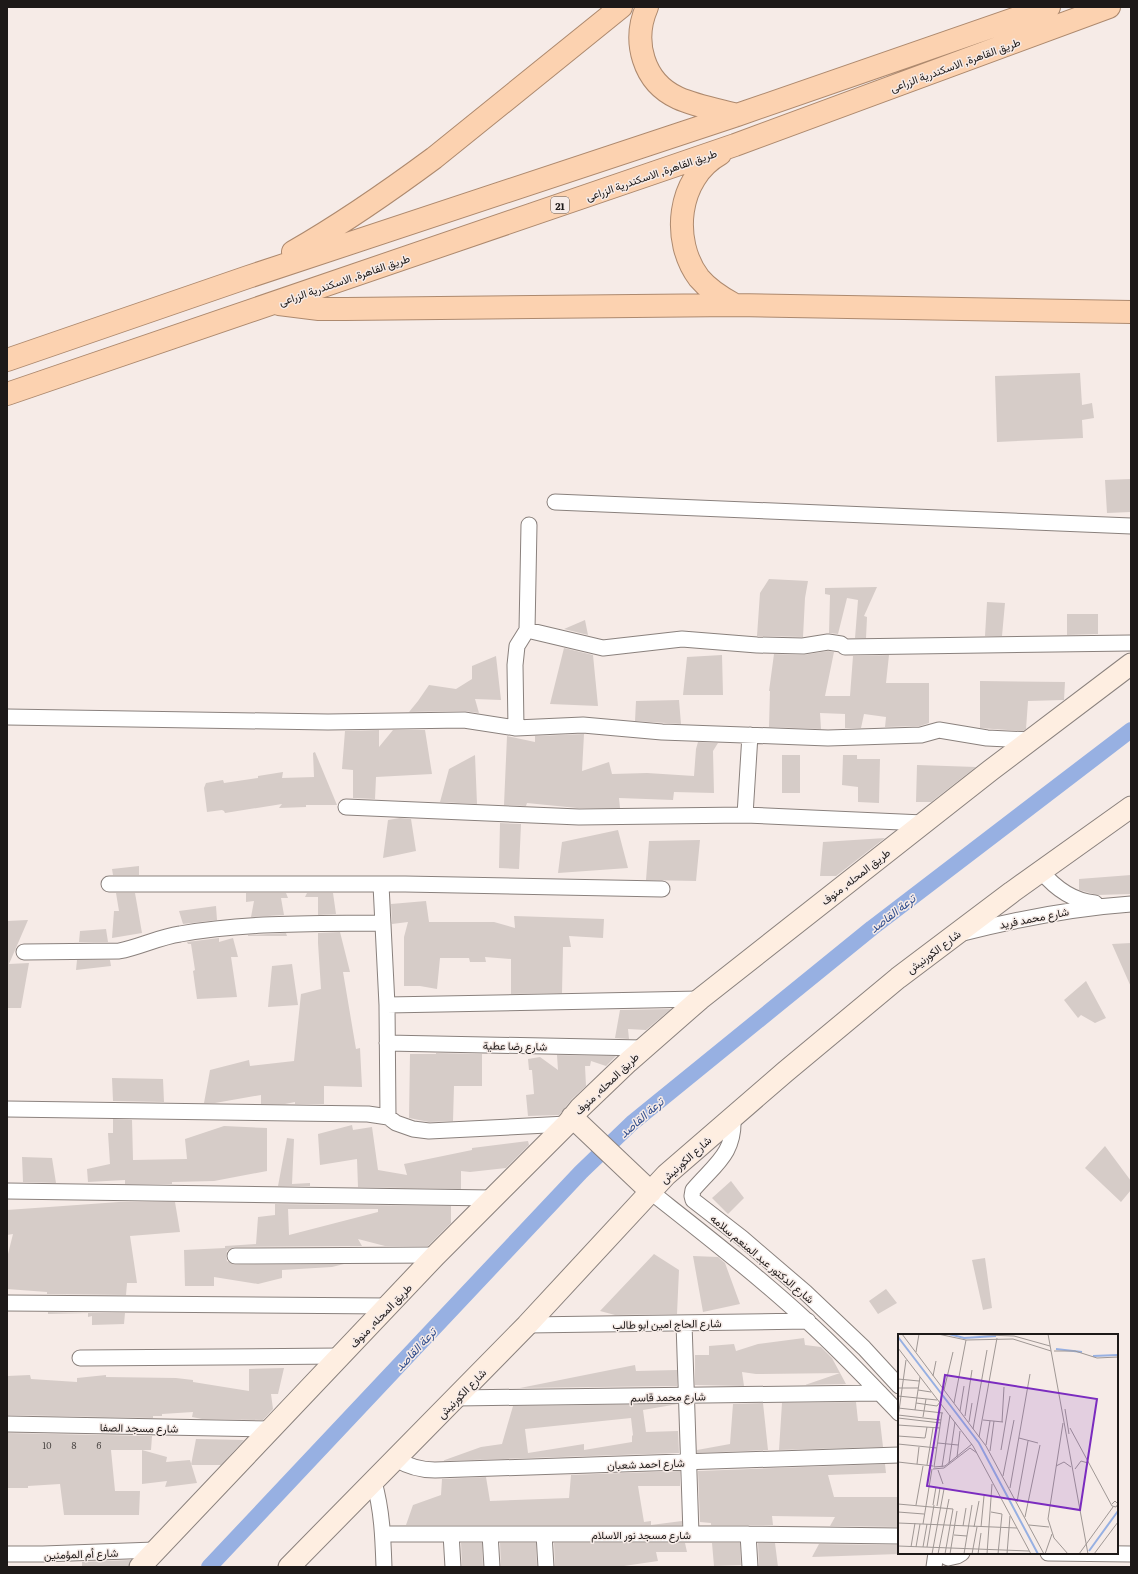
<svg xmlns="http://www.w3.org/2000/svg" width="1138" height="1574" font-family="Literata,Vazirmatn,serif">
<rect width="100%" height="100%" fill="#f6ebe7"/>
<g fill="none" stroke-linecap="round" stroke-linejoin="round">
<path stroke="#97b0e2" stroke-width="16" d="M209 1567 581 1172 632 1123 872 928 1131 730"/>
</g>
<path fill="#d6ccc8" fill-rule="evenodd" d="M1080 373 1082 405 1092 403 1094 418 1082 420 1083 438 997 442 995 376Z
M1131 479V512L1107 513 1105 480Z
M769 579 808 581 805 598 803 637 757 636 760 593Z
M877 587 864 616 867 617 866 638H855L858 600 847 598 838 634 829 633 830 595 825 594V588Z
M987 602 1005 603 1002 636H985Z
M1067 614H1098V634L1067 635Z
M585 620 588 635 564 629Z
M564 648 593 655 598 706 550 704Z
M828 651 834 652 825 696H850L853 656 889 655 886 683H929V723L920 726 885 727 886 717 864 714 861 728H845V714L820 713 821 729 769 727 770 691H769L774 654 803 655Z
M722 655 723 695H683L687 657Z
M496 656 501 700 475 699 479 713 464 711 409 712 418 701 429 685 456 689 472 679V666Z
M980 681 1065 682 1064 700 1028 701 1026 729 1023 731 980 728Z
M679 700 681 724 635 721 636 701Z
M379 730V747L393 730H425L432 774 376 777 375 799 353 798V770L342 769 345 731Z
M584 734 582 771 609 762 612 774 647 773 694 776 696 749 698 742 718 743 713 751 714 793 674 792 673 800 619 798 620 808H577L527 803 526 806 504 805 507 736 535 742V736Z
M315 752 337 805H306V807L279 808 282 804 225 813 224 811 222 810 207 812 204 788 206 783 223 780 224 783 258 778V776L283 772 282 778 314 777 313 753Z
M475 755 477 804 440 802 449 769Z
M782 755H800V793H782Z
M843 755H857V759H880L879 803 858 802V787L842 785Z
M917 765 976 767 931 802H916Z
M400 818 411 819 416 851 383 858 388 820Z
M500 823 521 824 519 869 499 868Z
M618 830 628 868 558 873 562 842Z
M885 838 836 876H820L823 842Z
M700 840 696 881 646 880 649 841Z
M139 866V875H113L112 869Z
M1131 875V894L1097 895 1079 890V879Z
M116 893H135L142 933 112 938 114 911H119Z
M246 893H286L288 898H281L284 915 251 917 254 901 246 902Z
M307 893H333L336 914 318 915V897H305Z
M426 901 429 922H494L515 928 514 916 604 919 603 938 569 936 571 947H563L562 993 511 994V959L485 957 486 962H470L469 958H440L437 989 420 986H404V937L408 922 392 924 391 904Z
M216 906 217 920 183 924 179 911Z
M28 920 9 964 29 963 21 1008H7V921Z
M106 929 108 942H79L80 931Z
M340 932 350 972H343L356 1049 360 1048 362 1087 324 1086V1104H295V1102L285 1104H261V1095L215 1103H204L210 1070 249 1060 250 1066 294 1061 301 994 321 989 318 943V933Z
M286 933 287 936H248V935Z
M219 938V942L233 938 238 957H231L237 997 197 999 193 971 195 970 191 944H188L187 942Z
M1131 943V987L1112 944Z
M77 960H110L111 966 76 970Z
M292 964 298 1005 268 1007 272 966Z
M1086 981 1106 1018 1095 1023 1081 1015 1078 1018 1064 1000Z
M671 1009 646 1030 628 1029 629 1039 615 1038 620 1010Z
M436 1053 482 1054V1086H454L453 1121 429 1122 409 1118 410 1054H436Z
M557 1055 616 1056 606 1066 591 1061 590 1066H585L586 1086 572 1099 559 1115 528 1116 526 1095 534 1094 532 1070H529L528 1059 540 1057 558 1070Z
M112 1078 163 1079 164 1102 113 1101Z
M113 1119 132 1120 133 1160 187 1159 185 1139 224 1126 267 1128V1171L214 1181 172 1182V1184H125V1180L88 1182 87 1169 110 1164 108 1133H113Z
M352 1125 353 1130 372 1127 378 1170 407 1175 404 1164 472 1150V1148L528 1141 529 1145 506 1168 470 1172 461 1171V1189L350 1187H358L357 1159 320 1165 318 1134Z
M287 1138 294 1139 292 1184 310 1183V1186H278Z
M1105 1146 1131 1181V1190L1121 1202 1085 1168Z
M22 1157 52 1158 56 1183 23 1182Z
M731 1181 744 1198 728 1214 712 1198Z
M119 1202H175L180 1232 130 1236 137 1283H127L126 1295 47 1294V1292L7 1289V1258L13 1234 7 1235V1210Z
M275 1204 451 1206V1223L428 1246H385L358 1239 362 1246 235 1247 227 1251 226 1256 227 1261 235 1265 344 1264 332 1267 282 1270V1278L258 1284 214 1277V1286H185L184 1250 225 1248V1246L256 1244 258 1217 275 1215ZM288 1209H378V1212L289 1235Z
M654 1254 679 1270 677 1314 615 1315 600 1311Z
M693 1256 718 1257 725 1263 740 1304 703 1312Z
M985 1258 992 1308 983 1310 972 1260Z
M886 1289 897 1303 878 1314 869 1301Z
M48 1312 88 1313 48 1314Z
M88 1313H125L124 1324 92 1325V1316L88 1317Z
M804 1338 805 1345 821 1347 832 1358 846 1384 805 1385 840 1373 756 1374 742 1372 744 1386 695 1385V1355H709V1346L734 1344 736 1351 758 1344Z
M635 1365 636 1371 677 1370V1386L520 1388Z
M284 1368 278 1394H271L273 1409 263 1420 202 1419 192 1417 193 1412 162 1414V1416H153V1418L7 1415V1376L30 1375 31 1379 77 1382V1378L106 1375V1377L176 1378 193 1380V1382L249 1391V1369Z
M856 1402 858 1421H880L883 1447 779 1450 782 1403Z
M763 1403 768 1450 697 1453V1450L730 1444 733 1404Z
M678 1404 643 1410 646 1432 678 1431 679 1453 442 1461 481 1447 502 1444 513 1406ZM631 1418 633 1435 632 1436V1442L584 1450V1444L528 1453 525 1429Z
M7 1433 152 1436 151 1450H111L115 1491H140L139 1515H64L60 1484 28 1486V1488H7V1455H8Z
M196 1439 244 1440 221 1465H191Z
M142 1450 167 1457 166 1462 190 1460 197 1483 165 1487 167 1481 142 1484Z
M885 1464 886 1473 828 1475 834 1497H899V1527L830 1526 835 1517 772 1516 773 1525H711V1523L700 1522 698 1471Z
M680 1471V1486H638L644 1522 651 1521V1525L682 1521V1525H406L413 1505 441 1495 442 1479 486 1477 490 1501 569 1498 571 1475 539 1476Z
M461 1543H482L483 1567H462Z
M500 1543H536L537 1567H501Z
M554 1543H685L687 1552H656L658 1561 617 1567H555Z
M712 1543H740L741 1565 714 1566Z
M758 1543H775L778 1567H759Z
M819 1544 899 1545V1554L812 1557Z
M131 1560 128 1567H82V1562Z"/>
<g fill="none" stroke-linecap="round" stroke-linejoin="round">
<g stroke="#8a817d" stroke-width="17">
<path id="minor" d="M555 502 1131 526
M527 630 603 648 682 639 757 645 803 646 828 642 841 644 845 647 1131 643
M7 717 328 722 464 720 516 728 583 725 662 732 828 738 921 735 939 730 987 738 1031 740
M516 728 515 665 517 646 527 630 529 525
M346 807 579 817 745 815 923 823
M745 815 750 735
M1041 871C1055 888 1073 901 1095 903
M109 884H405L662 889
M381 885 387 1005 388 1117
M963 933C1018 919 1074 908 1131 904
M24 952 119 951C140 947 159 937 180 934 247 922 316 924 383 923
M387 1005 700 999
M387 1043 643 1048
M7 1109 368 1114 388 1117 396 1123 413 1129 429 1131 567 1124
M733 1117C735 1154 715 1164 693 1190L692 1196 693 1200 742 1238 805 1292 864 1348 899 1386
M7 1191 492 1198
M651 1192C704 1234 757 1275 807 1321 839 1350 869 1382 899 1413
M235 1256 436 1255
M7 1303 388 1306
M684 1323 691 1534
M527 1325 808 1321
M80 1358 340 1356
M455 1398 880 1393
M7 1424 271 1429
M396 1459C409 1467 420 1470 435 1470L899 1455
M374 1482C382 1510 383 1538 384 1567
M383 1534H748L899 1536
M451 1534 453 1567
M490 1534 492 1567
M544 1534 546 1567
M748 1534 750 1567
M940 1553 948 1558 957 1556 962 1553
M1048 1553 1131 1554
M7 1554H43L155 1550
M934 1567 936 1553"/>
</g>
<g stroke="#8a817d" stroke-width="23">
<path id="secondary" d="M572 1117 651 1192
M140 1567 436 1255 567 1124 580 1108 628 1062 700 999 991 770 1131 664
M289 1567 527 1325 666 1175 785 1072 898 978 1012 892 1131 807"/>
</g>
<g stroke="#ad896e" stroke-width="24">
<path id="trunk" d="M647 7C632 41 643 82 678 98 696 106 718 110 737 115
M720 154C677 178 671 241 699 278 709 290 722 298 735 305
M293 252C342 224 388 192 434 158L621 7
M279 304 319 309H346L735 305 1131 312
M7 360 248 277 737 115 1049 7
M7 394 735 145 1109 7"/>
</g>
<use href="#minor" stroke="#fff" stroke-width="15"/>
<use href="#secondary" stroke="#feeee1" stroke-width="21"/>
<use href="#trunk" stroke="#fcd2b0" stroke-width="22"/>
</g>
<g text-anchor="middle" dominant-baseline="central" stroke-width="3" stroke-linejoin="round" paint-order="stroke">
<g font-size="9" fill="#4b4644">
<text x="47" y="1445">10</text>
<text x="74" y="1445">8</text>
<text x="99" y="1445">6</text>
</g>
<rect fill="#f6ebe7" stroke="#5e5856" stroke-width="1" x="551" y="197" width="18" height="16" rx="3"/>
<g font-size="10" font-weight="bold" fill="#1d1918">
<text x="560" y="205">21</text>
</g>
<g font-size="11" fill="#1d1918" stroke="#f6ebe7">
<text transform="translate(955 64) rotate(-20)">طريق القاهرة, الاسكندرية الزراعى</text>
<text transform="translate(651 174) rotate(-19)">طريق القاهرة, الاسكندرية الزراعى</text>
<text transform="translate(344 279) rotate(-19)">طريق القاهرة, الاسكندرية الزراعى</text>
<text transform="translate(855 876) rotate(-38)">طريق المحله, منوف</text>
<text transform="translate(1034 917) rotate(-11)">شارع محمد فريد</text>
<text transform="translate(933 951) rotate(-37)">شارع الكورنيش</text>
<text transform="translate(515 1045) rotate(1)">شارع رضا عطية</text>
<text transform="translate(606 1083) rotate(-44)">طريق المحله, منوف</text>
<text transform="translate(685 1159) rotate(-42)">شارع الكورنيش</text>
<text transform="translate(763 1258) rotate(40)">شارع الدكتور عبد المنعم سلامه</text>
<text transform="translate(380 1315) rotate(-46)">طريق المحله, منوف</text>
<text transform="translate(667 1323) rotate(-1)">شارع الحاج امين ابو طالب</text>
<text transform="translate(461 1393) rotate(-46)">شارع الكورنيش</text>
<text transform="translate(668 1396) rotate(-1)">شارع محمد قاسم</text>
<text transform="translate(139 1427) rotate(1)">شارع مسجد الصفا</text>
<text transform="translate(646 1463) rotate(-2)">شارع احمد شعبان</text>
<text x="641" y="1534">شارع مسجد نور الاسلام</text>
<text transform="translate(81 1553) rotate(-2)">شارع أم المؤمنين</text>
</g>
<g font-size="12" font-style="italic" fill="#35518f" stroke="#f6ebe7">
<text transform="translate(892 913) rotate(-38)">ترعة القاصد</text>
<text transform="translate(641 1117) rotate(-41)">ترعة القاصد</text>
<text transform="translate(415 1349) rotate(-47)">ترعة القاصد</text>
</g>
</g>
<g transform="translate(898 1334)">
<rect width="220" height="220" fill="#f6ebe7"/>
<path fill="none" stroke="#97b0e2" stroke-width="2" d="M51 0 66 4 98 2M0 3 81 109 140 220M158 15 184 18M195 22 220 21M191 217 220 177"/>
<path fill="none" stroke="#9f9794" stroke-width="1" d="M4 0 88 112 146 220M40 0 68 6 115 5 153 17M61 0 116 2 152 12M150 0 190 220M0 14 75 112 133 220M156 17H177L199 24 220 23M18 18 21 0M35 42 38 27M0 45 21 47M0 54H20M20 56 33 58M46 56 55 18M0 62 39 66M18 69 39 72 42 68M56 69 68 6M0 74 45 79M167 75 171 100M17 76 22 43M62 77 66 52M0 81 43 86M67 82 74 36M25 83 28 65M0 84 8 26M0 84 43 89M85 86 105 88M71 88 74 69M104 88 106 53M165 89 150 185 156 204 170 220M0 91 42 94M172 94 214 172 218 173 220 170 217 167 214 170M75 95 89 16M0 102 27 104 29 93M81 103 99 4M121 104 140 109M40 109 60 111M0 110 39 114M88 111 92 87M103 116 112 62M92 117 96 87M59 123 62 97M0 128 35 132M51 129 57 88M19 130 21 113M29 131 35 94M158 132 166 128 173 133M36 133 44 79M36 133 47 132 74 110M44 133 52 81M35 135 46 134 72 114 79 119M177 135 183 127 190 129M40 136 45 150M105 142 116 86M112 154 132 40M119 168 130 107M0 170 55 175 47 220M18 171 25 132M35 171 38 153M39 172 42 154M0 178 26 180M93 178 104 180 100 220M127 183 142 111M0 189 119 194M25 190 34 135M131 191 151 193M65 192 68 174M76 193 81 167M83 193 86 162M56 201 69 202M0 212 131 217M13 213 17 189M18 213 22 190M25 213 29 190M29 213 36 171M34 220 46 155M40 220 51 165M52 220 59 177M66 220 74 171M74 220 79 193M80 220 83 199M89 220 94 150M109 220 112 182M147 220 154 200M181 220 215 173M196 220 220 188"/>
<path fill="#7b2cbf" fill-opacity="0.15" stroke="#7b2cbf" stroke-width="2" d="M47 41 199 65 182 176 29 152Z"/>
<rect width="220" height="220" fill="none" stroke="#1d1918" stroke-width="2"/>
</g>
<rect width="1138" height="1574" fill="none" stroke="#1d1918" stroke-width="16"/>
</svg>
